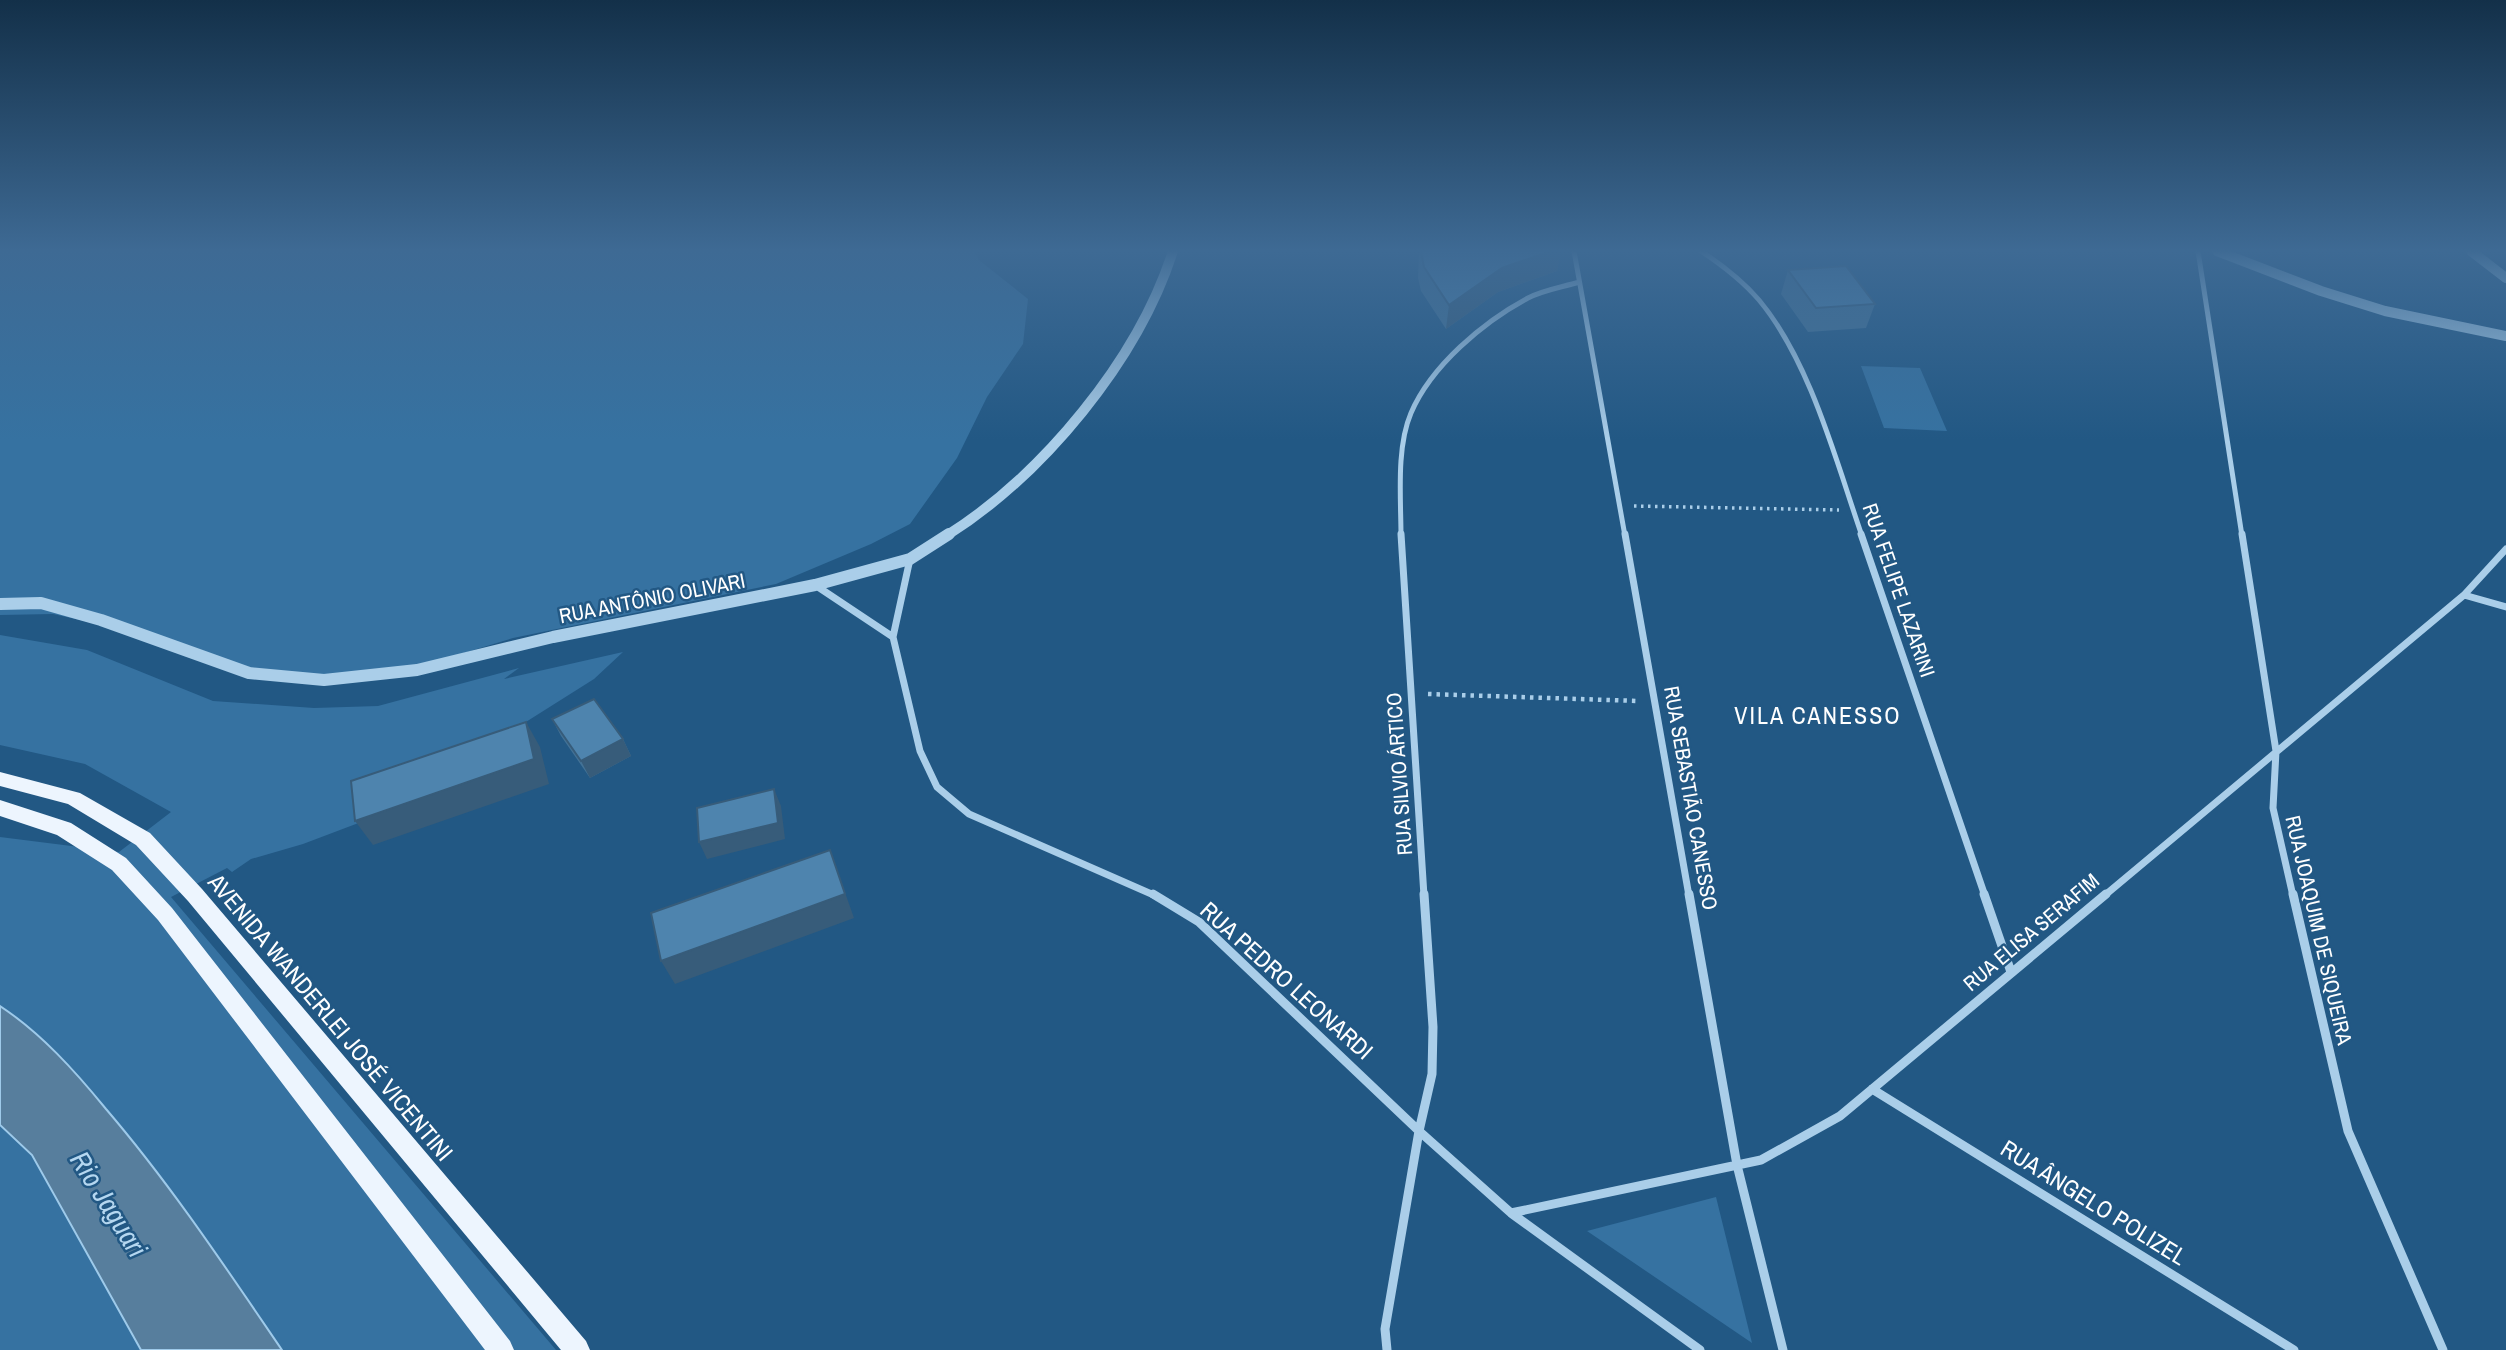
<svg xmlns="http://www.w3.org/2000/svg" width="2506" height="1350" font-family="'Archivo Narrow',sans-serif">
<rect width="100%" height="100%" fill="#225884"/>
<path fill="#3672a1" d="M0 251H974L979 260 1028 299 1023 344 987 397 957 458 910 524 871 544 776 584 513 638 424 665 278 679 148 635 53 614 0 615Z
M1861 366 1920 368 1947 431 1884 428Z
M0 635 87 650 213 701 314 708 378 706 519 668 504 679 623 652 594 679 377 816 303 844 251 859 232 872 227 868 171 897 556 1350H0V837L119 852 171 812 85 764 0 745Z
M1716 1197 1752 1343 1587 1231Z"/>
<path fill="#577e9d" stroke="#9ecaea" stroke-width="2" d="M0 1006C41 1033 75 1071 106 1109 171 1185 226 1268 282 1350H141L32 1155 0 1125Z"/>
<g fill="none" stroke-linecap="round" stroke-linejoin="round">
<path stroke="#aacee9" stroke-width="3.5" stroke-dasharray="2.5 4.5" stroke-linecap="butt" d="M1634 506 1839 510"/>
<path stroke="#aacee9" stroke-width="4.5" stroke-dasharray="3.5 5" stroke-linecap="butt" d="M1428 694 1639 701"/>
<path stroke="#aacee9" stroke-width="5" d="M1574 251 1625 536
M1701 251C1722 265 1742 280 1759 300 1810 361 1836 461 1862 536
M2198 251 2242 536
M1401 536C1401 499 1396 448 1411 413 1431 366 1483 322 1528 298 1543 290 1563 287 1579 282"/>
<path stroke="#aacee9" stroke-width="7" d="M1401 534 1424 896
M1625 534 1689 896
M1861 534 1985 896
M2242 534 2276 751 2273 808 2293 896
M910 559 893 637 920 751 937 787 969 814 1156 896
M815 585 893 637
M2464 595 2506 607
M2104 896 2464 595 2506 549"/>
<path stroke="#aacee9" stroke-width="9" d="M1153 894 1199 922 1419 1131 1511 1213 1700 1350
M1689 894 1737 1165 1783 1350
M1984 894 2011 972
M2293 894 2348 1131 2443 1350
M1872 1089 2294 1350
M1511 1213 1761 1160 1840 1116 2106 894
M1387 1350 1385 1329 1419 1131 1432 1074 1433 1027 1424 894"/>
<path stroke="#aacee9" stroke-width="10" d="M2217 251 2321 291 2385 311 2506 336
M2471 251 2506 278
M946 536C1043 475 1138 360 1173 251"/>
<path stroke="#aacee9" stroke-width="12" d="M0 604 41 603 101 620 249 673 324 680 417 670 553 637 815 585 910 559 949 534"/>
<path fill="#edf5fe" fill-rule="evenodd" d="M0 772 80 793 150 833 202 889 586 1341 590 1350H561L188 901 136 845 68 804 0 786Z
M0 800 71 823 126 858 172 908 510 1341 514 1350H485L158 920 112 870 57 835 0 816Z"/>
</g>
<path fill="#437296" d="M1419 251H1561L1557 271 1498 292 1446 329 1421 291 1418 278Z
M1788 270 1875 304 1866 328 1808 332 1781 294Z
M552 719 623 739 631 756 590 778 561 736Z"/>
<path fill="#375c7a" d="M1551 251H1561L1557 271 1498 292 1446 329 1449 305 1502 268Z
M526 722 540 747 549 784 373 845 355 821Z
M623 739 631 756 590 778 581 761Z
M774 789 781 806 785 839 707 859 699 842Z
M830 850 854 918 675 984 661 961Z"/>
<path fill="#4e84ae" stroke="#375c7a" stroke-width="2" d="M1421 251H1551L1502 268 1449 305 1424 267Z
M1846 266 1875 304 1816 308 1788 270Z
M594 699 623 739 581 761 552 719Z
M526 722 534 759 355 821 351 781Z
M774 789 778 823 699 842 697 808Z
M830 850 845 894 661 961 651 913Z"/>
<linearGradient id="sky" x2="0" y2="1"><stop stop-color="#133049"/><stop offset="0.57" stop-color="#3e6a94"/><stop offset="1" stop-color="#3e6a94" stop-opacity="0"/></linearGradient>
<rect width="2506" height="440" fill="url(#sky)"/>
<g text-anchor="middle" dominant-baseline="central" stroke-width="5" stroke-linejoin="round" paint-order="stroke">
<g font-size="21" fill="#fff" stroke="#225884">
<text transform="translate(1899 590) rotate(71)">RUA FELIPE LAZARINI</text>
<text transform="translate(652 598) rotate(-11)">RUA ANTÔNIO OLIVARI</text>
<text transform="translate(1399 774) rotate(-94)">RUA SILVIO ÁRTICO</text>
<text transform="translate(1691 798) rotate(80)">RUA SEBASTIÃO CANESSO</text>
<text transform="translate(2319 930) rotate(77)">RUA JOAQUIM DE SIQUEIRA</text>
<text transform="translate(2031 932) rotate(-40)">RUA ELISA SERAFIM</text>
</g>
<g font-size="24" letter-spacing="2" fill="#fff" stroke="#225884">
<text x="1818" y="715">VILA CANESSO</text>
</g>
<g font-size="24" fill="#fff" stroke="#225884">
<text transform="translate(1287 980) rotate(42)">RUA PEDRO LEONARDI</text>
<text transform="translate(331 1017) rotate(50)">AVENIDA WANDERLEI JOSÉ VICENTINI</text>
<text transform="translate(2094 1202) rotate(32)">RUA ÂNGELO POLIZEL</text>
</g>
<g font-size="28" font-style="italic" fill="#b5d7f0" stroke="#225884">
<text transform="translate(109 1204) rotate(58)">Rio Jaguari</text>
</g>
</g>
</svg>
